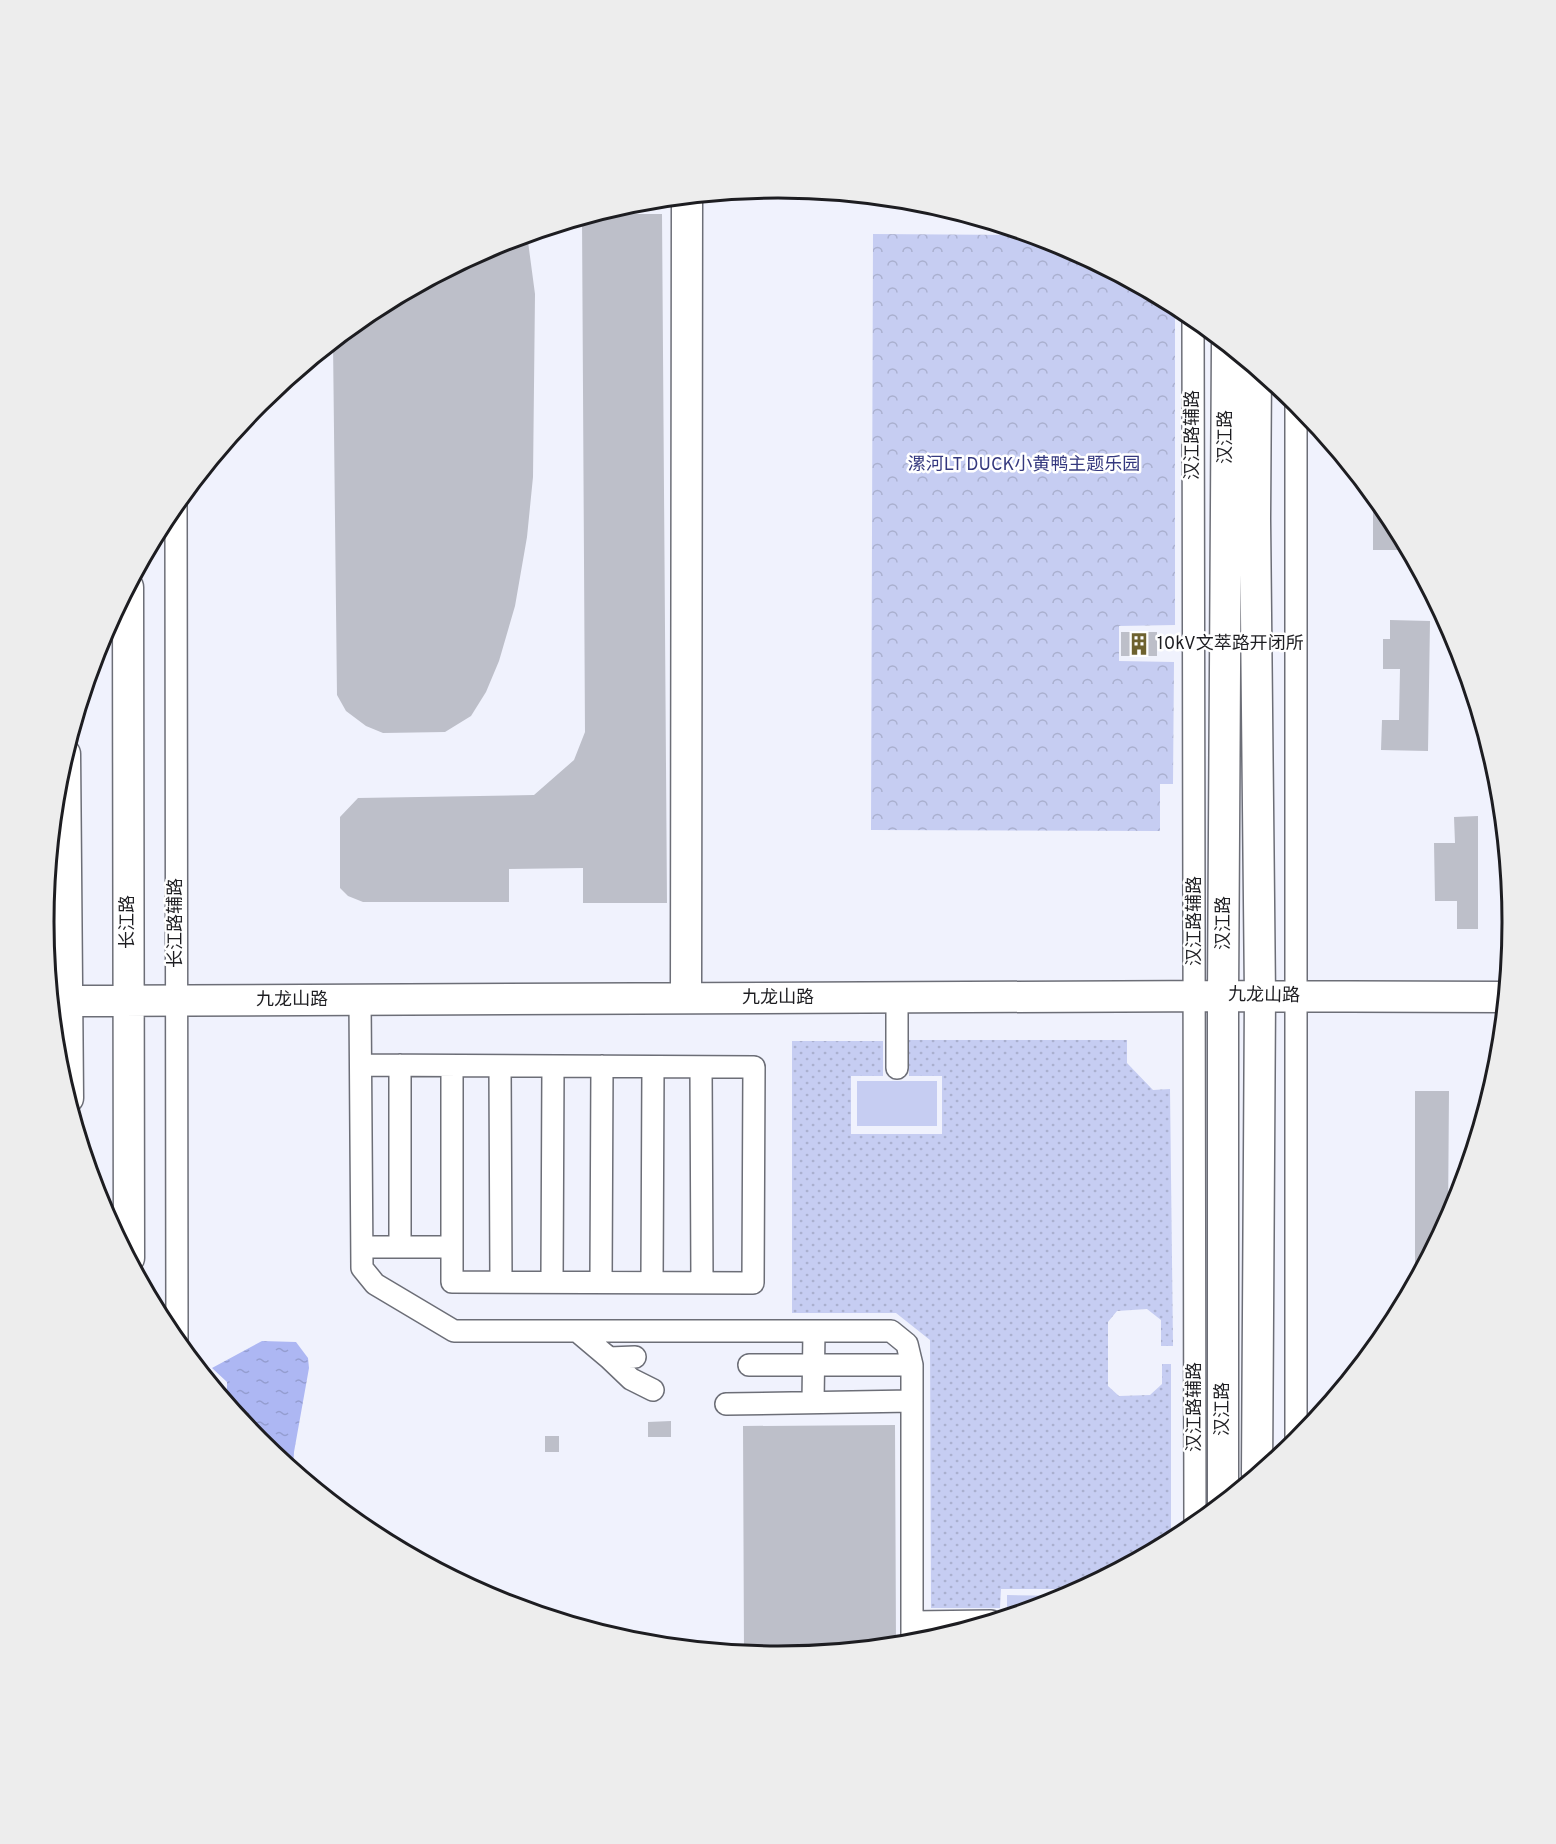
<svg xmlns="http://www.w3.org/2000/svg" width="1556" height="1844" font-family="Overpass,'Noto Sans SC',sans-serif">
<defs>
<pattern id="grass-dots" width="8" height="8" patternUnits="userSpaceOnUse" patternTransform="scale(1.5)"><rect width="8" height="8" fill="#c6cdf2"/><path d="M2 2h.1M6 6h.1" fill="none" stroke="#aab0cf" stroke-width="1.8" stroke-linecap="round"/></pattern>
<pattern id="park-crowns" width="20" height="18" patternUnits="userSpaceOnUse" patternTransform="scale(1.5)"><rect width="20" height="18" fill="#c6cdf2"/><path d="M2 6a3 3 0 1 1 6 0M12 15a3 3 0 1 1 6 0" fill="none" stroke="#aab0cf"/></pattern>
<pattern id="water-ripples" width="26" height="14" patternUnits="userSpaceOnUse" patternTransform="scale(1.5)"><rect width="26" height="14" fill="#adb7f3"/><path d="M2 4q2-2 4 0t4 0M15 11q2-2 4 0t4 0" fill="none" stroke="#949dd0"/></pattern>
</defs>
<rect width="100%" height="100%" fill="#f0f2fd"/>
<path fill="url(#grass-dots)" d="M909 1040H1127V1063L1153 1090 1170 1089 1173 1346H1161V1320L1147 1309 1117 1311 1108 1322V1386L1119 1396 1150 1395 1162 1384V1364H1171V1541L1081 1589H1001L1000 1608H931L930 1340 896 1313H792V1041H883V1076H851V1134H942V1076H909Z"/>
<path fill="url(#park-crowns)" d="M873 234 1030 235 1059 244 1175 306V625L1119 626V661L1174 662 1173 784H1160V831L871 830Z"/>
<path fill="#c6cdf2" d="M857 1081H937V1126H857Z
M1007 1595 1068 1596 1059 1601 1007 1617Z"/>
<path fill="url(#water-ripples)" d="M262 1341 296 1342 308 1358 309 1368 294 1452 293 1469 258 1441 225 1400 227 1396V1382L212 1368Z"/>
<path fill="#bdbfc9" d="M593 214H662L667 903H583V868L509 869V902H363L348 896 340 888V817L358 798 534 795 574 760 585 732 582 218Z
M527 234 535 294 533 477 527 537 515 606 499 661 486 692 471 716 445 732 383 733 366 726 346 711 337 695 333 342 370 311 497 243Z
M1373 495 1389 514 1408 550H1373Z
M1390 620 1430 621 1428 751 1381 750 1382 720H1399L1400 669H1383V639H1390Z
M1121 632H1157V656H1121Z
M1478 816V929H1457V901H1435L1434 843H1455L1454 817Z
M1415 1091H1449L1448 1219 1415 1281Z
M671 1421V1437H648V1422Z
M895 1425 896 1645 778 1656 744 1653 743 1426Z
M545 1436H559V1452H545Z"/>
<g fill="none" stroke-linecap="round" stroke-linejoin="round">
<g stroke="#6c6e77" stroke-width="24">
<path id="street" d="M1193 317 1195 1526
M1296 401V1442
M176 503 177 1342
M897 997V1068
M360 1000 362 1268 375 1284 454 1331H891L907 1344 912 1365V1643
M361 1065C492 1065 623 1067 754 1067L753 1283 452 1282V1066
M500 1066 501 1282
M701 1067 702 1282
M362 1247H452
M400 1247V1065
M552 1282 553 1066
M601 1282 602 1066
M652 1282 653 1067
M577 1331 609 1358 635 1357
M609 1358 631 1379 653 1390
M749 1365H912
M813 1402 814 1331
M726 1404 912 1401
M912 1622 991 1621"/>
</g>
<g stroke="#6c6e77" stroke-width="33">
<path id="secondary" d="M1256 369 1255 519 1260 996 1257 1474
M128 587 129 1258
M65 754 68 1098
M686 998 687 196
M51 1001 1223 996 1505 997
M1223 1502V996L1227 345"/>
</g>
<use href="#street" stroke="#fff" stroke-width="21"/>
<use href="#secondary" stroke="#fff" stroke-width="30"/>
</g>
<defs>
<g id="building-bare" transform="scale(1.8)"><path d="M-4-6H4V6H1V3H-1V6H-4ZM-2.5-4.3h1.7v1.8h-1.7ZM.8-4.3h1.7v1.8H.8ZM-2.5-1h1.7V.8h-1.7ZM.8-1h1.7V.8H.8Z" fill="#6e622f" stroke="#fff" stroke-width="2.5" paint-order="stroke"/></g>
</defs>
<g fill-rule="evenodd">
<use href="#building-bare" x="1139" y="644"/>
</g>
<g text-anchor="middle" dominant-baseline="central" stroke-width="5" stroke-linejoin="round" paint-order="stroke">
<g font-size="18" fill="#1d1d21" stroke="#fff">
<text transform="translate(1193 435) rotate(-90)">汉江路辅路</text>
<text transform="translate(1226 437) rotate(-90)">汉江路</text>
<text transform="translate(1195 921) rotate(-90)">汉江路辅路</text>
<text transform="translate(128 922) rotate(-90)">长江路</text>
<text transform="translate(176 923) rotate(-90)">长江路辅路</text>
<text transform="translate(1224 923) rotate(-90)">汉江路</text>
<text transform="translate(1264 996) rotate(1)">九龙山路</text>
<text x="778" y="998">九龙山路</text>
<text x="292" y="1000">九龙山路</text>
<text transform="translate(1195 1407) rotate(-90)">汉江路辅路</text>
<text transform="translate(1223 1409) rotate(-90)">汉江路</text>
</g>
<g font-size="18" fill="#34387e" stroke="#fff">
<text x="1024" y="465">漯河LT DUCK小黄鸭主题乐园</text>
</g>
<g font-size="18" fill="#1d1d21" stroke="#fff" text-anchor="start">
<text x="1157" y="644">10kV文萃路开闭所</text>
</g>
</g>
<path d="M0 0H1556V1844H0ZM54 922a724 724 0 1 1 1448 0a724 724 0 1 1-1448 0Z" fill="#ededed" fill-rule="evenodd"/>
<path fill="none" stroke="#1d1d21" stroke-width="3" d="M54 922a724 724 0 1 1 1448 0a724 724 0 1 1-1448 0Z"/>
</svg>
